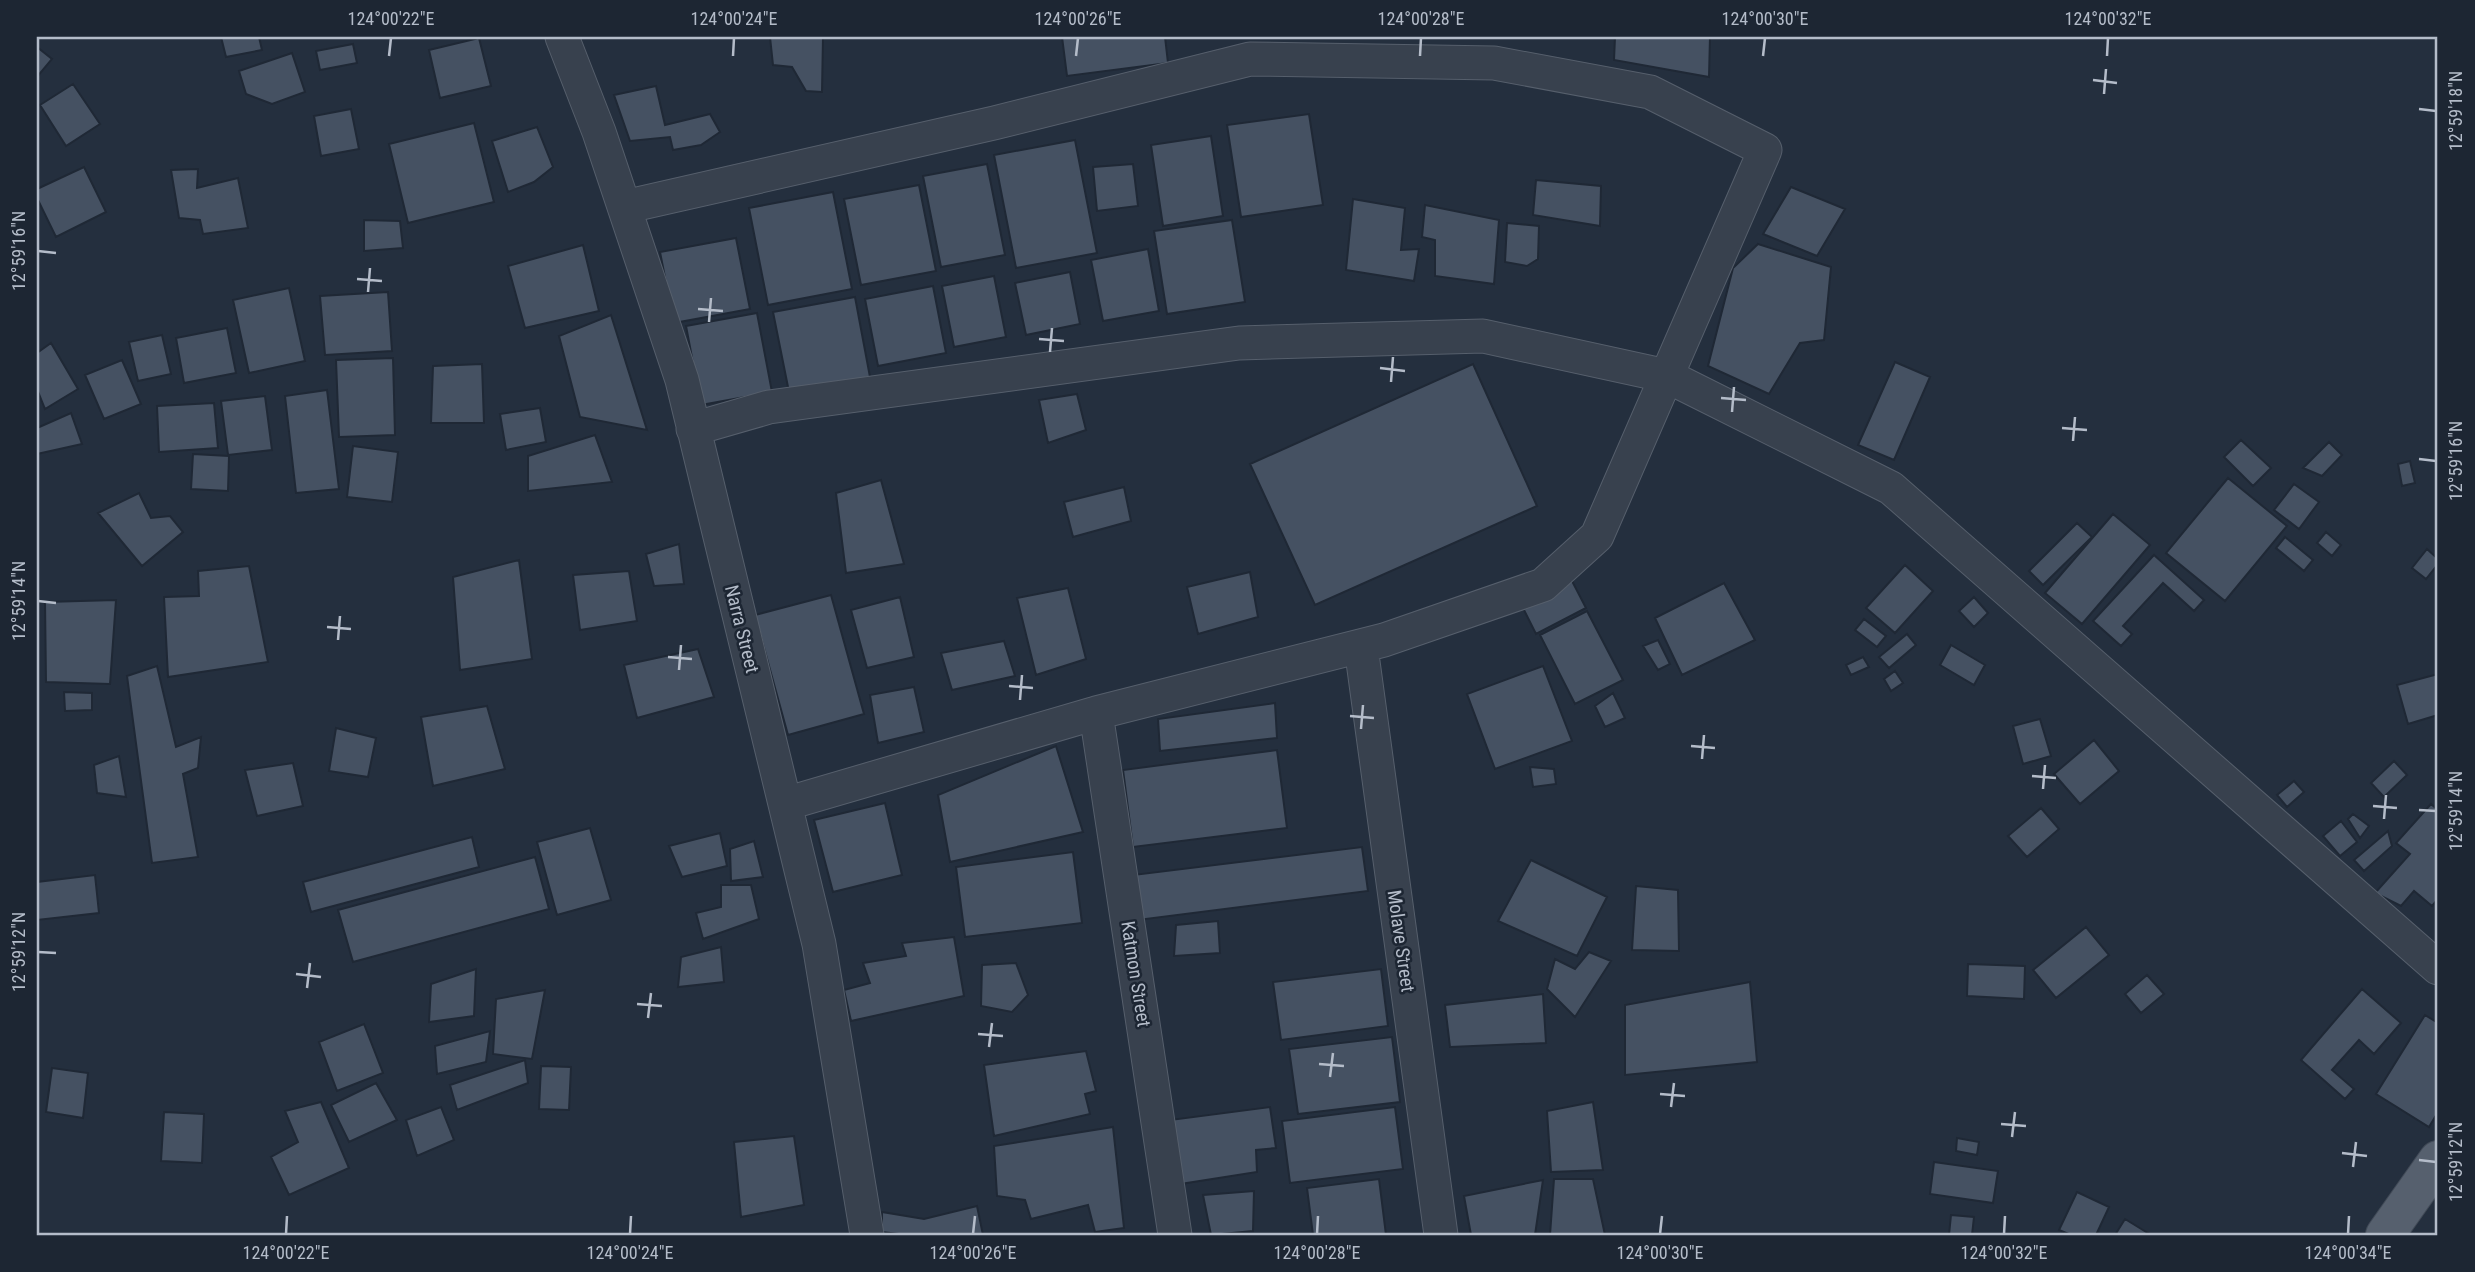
<svg xmlns="http://www.w3.org/2000/svg" width="2475" height="1272" font-family="'Roboto Condensed',sans-serif">
<rect width="100%" height="100%" fill="#242f3e"/>
<path fill="#455162" stroke="#1f2835" stroke-width="2" d="M221 37H259L262 50 226 57Z
M770 37H823L822 92 806 91 792 67 773 65Z
M1062 37H1165L1168 63 1067 76Z
M1615 37H1710L1709 77 1614 60Z
M479 38 491 86 440 98 429 50Z
M353 44 357 63 320 70 316 51Z
M37 47 52 59 37 77Z
M292 53 305 92 272 104 246 94 239 71Z
M73 84 100 124 66 146 40 105Z
M656 86 665 125 710 114 720 132 701 145 673 150 670 137 630 141 614 95Z
M351 109 359 149 321 156 314 116Z
M1309 114 1323 205 1241 217 1227 125Z
M474 123 494 202 408 223 389 144Z
M537 127 553 167 534 182 508 192 492 141Z
M1211 136 1223 216 1163 226 1151 145Z
M1075 140 1097 253 1016 268 994 155Z
M987 164 1005 255 941 267 923 176Z
M1133 164 1138 206 1097 211 1093 167Z
M84 167 106 212 56 237 37 198V189Z
M198 169 197 188 238 178 248 228 203 234 200 220 179 218 171 170Z
M1536 180 1601 186 1600 226 1533 215Z
M919 185 936 271 861 285 844 199Z
M1791 187 1845 209 1817 256 1763 234Z
M833 192 852 289 768 305 749 208Z
M1353 199 1405 208 1401 250 1419 249 1414 281 1346 270Z
M1425 205 1499 220 1494 284 1435 276V240L1422 237Z
M364 220 400 221 403 248 364 251Z
M1232 220 1245 302 1167 314 1154 231Z
M1507 223 1539 226 1538 259 1527 266 1505 262Z
M736 238 750 309 674 323 660 252Z
M1758 244 1831 267 1824 340 1800 343 1769 394 1708 366 1733 268Z
M583 245 599 311 525 328 508 266Z
M1148 249 1159 311 1103 321 1091 260Z
M1070 272 1080 324 1026 335 1015 283Z
M994 276 1006 337 954 347 942 286Z
M933 286 946 353 878 366 865 299Z
M289 288 305 361 249 373 233 300Z
M388 292 392 351 325 355 320 296Z
M855 297 870 377 789 392 773 312Z
M757 313 772 392 701 405 686 326Z
M611 315 647 430 580 417 559 336Z
M227 328 236 373 184 383 176 338Z
M162 335 171 374 138 381 129 342Z
M51 343 78 389 45 409 37 389V353Z
M393 358 395 435 339 437 336 360Z
M122 360 141 404 104 419 85 375Z
M1895 362 1930 377 1894 460 1858 445Z
M482 364 484 423H431L433 366Z
M1473 364 1537 506 1315 605 1250 464Z
M327 390 339 489 296 493 285 396Z
M1077 394 1086 430 1048 443 1039 400Z
M265 396 272 450 228 455 221 401Z
M214 403 218 448 159 452 157 406Z
M540 408 546 442 506 450 500 414Z
M71 413 82 444 37 454V428Z
M595 435 612 482 528 491V456Z
M2241 440 2271 468 2253 486 2224 457Z
M2329 442 2342 455 2322 476 2303 468Z
M353 446 398 452 392 502 347 497Z
M193 454 229 456 228 491 191 489Z
M2410 461 2415 483 2402 486 2398 464Z
M2228 478 2287 526 2225 601 2166 553Z
M881 480 904 564 846 573 836 493Z
M2294 484 2319 502 2299 529 2274 510Z
M1124 487 1131 521 1073 537 1064 502Z
M139 493 151 518 170 516 183 532 142 566 98 513Z
M2113 514 2150 545 2082 624 2045 593Z
M2077 523 2092 537 2043 585 2029 571Z
M2326 532 2341 545 2332 556 2317 543Z
M2285 537 2313 560 2304 571 2276 548Z
M679 544 684 584 654 586 646 554Z
M2427 549 2438 559V564L2426 579 2412 568Z
M2154 555 2204 600 2194 611 2163 583 2123 626 2132 634 2121 646 2093 621Z
M519 560 532 659 460 670 453 577Z
M1905 565 1933 591 1895 633 1866 608Z
M249 566 268 662 168 677 164 597 199 596 198 571Z
M629 571 637 621 580 630 573 575Z
M1250 572 1258 617 1198 634 1187 587Z
M1571 579 1586 608 1536 634 1521 604Z
M1724 583 1755 640 1682 675 1655 618Z
M1068 588 1086 659 1036 675 1017 598Z
M831 595 864 714 788 735 755 615Z
M900 597 914 657 867 668 851 610Z
M1974 597 1988 613 1974 627 1959 611Z
M116 600 110 684 46 682 45 602Z
M1587 611 1623 680 1575 704 1540 635Z
M1864 619 1886 636 1877 647 1855 630Z
M1907 634 1916 645 1889 668 1879 657Z
M1658 640 1670 664 1658 670 1643 646Z
M1004 641 1015 676 952 690 941 653Z
M1951 645 1985 665 1974 685 1940 665Z
M698 649 714 697 637 718 624 665Z
M1863 657 1869 667 1851 675 1846 665Z
M157 666 176 747 201 737 198 768 183 774 198 857 152 863 127 676Z
M1543 666 1572 741 1495 769 1467 694Z
M1895 671 1903 683 1891 691 1884 679Z
M2438 674V715L2408 724 2397 685Z
M914 687 924 732 878 743 870 695Z
M64 692 92 693V710L65 711Z
M1613 693 1625 718 1605 727 1595 706Z
M1275 703 1277 738 1160 751 1158 719Z
M487 706 505 769 433 786 421 717Z
M2040 719 2051 756 2023 764 2013 726Z
M336 728 376 738 368 777 329 771Z
M2094 740 2119 771 2080 804 2054 774Z
M1056 746 1083 832 950 862 938 795Z
M1277 750 1287 828 1133 847 1123 770Z
M119 756 126 797 97 793 94 765Z
M2394 761 2407 775 2384 797 2371 783Z
M293 763 303 806 257 816 245 770Z
M1530 767 1554 769 1556 784 1533 787Z
M2294 781 2304 792 2287 807 2277 795Z
M885 803 902 875 833 892 814 820Z
M2431 804 2438 810V899L2432 906 2414 891 2401 906 2375 893 2410 854 2396 843Z
M2041 808 2059 829 2027 857 2008 836Z
M2353 814 2369 826 2360 838 2348 819Z
M2341 821 2357 842 2340 856 2323 836Z
M590 828 611 900 557 915 537 842Z
M2388 831 2392 846 2364 871 2354 860Z
M720 833 727 866 682 877 669 846Z
M472 837 479 867 311 912 303 882Z
M754 841 763 877 731 881 730 849Z
M1362 847 1368 891 1138 920 1133 875Z
M1073 852 1082 923 965 937 956 867Z
M535 857 549 909 353 962 338 910Z
M1531 860 1607 897 1577 956 1498 921Z
M95 875 99 913 37 920V882Z
M721 885H751L759 919 703 939 696 913 721 907Z
M1636 886 1678 890 1679 951 1632 950Z
M1218 921 1220 953 1174 956 1176 925Z
M2086 927 2109 955 2056 998 2033 970Z
M954 937 964 996 851 1021 844 990 870 983 863 963 906 956 902 943Z
M721 947 724 982 678 987 681 957Z
M1589 952 1611 961 1575 1017 1547 989 1555 959 1575 969Z
M1016 963 1028 995 1012 1012 981 1006 982 965Z
M1968 964 2025 966 2024 999 1967 996Z
M476 969 474 1016 429 1022 431 984Z
M1381 969 1388 1026 1281 1040 1273 982Z
M2147 975 2164 994 2141 1013 2125 994Z
M1750 982 1757 1062 1625 1075V1005Z
M2362 989 2401 1023 2374 1054 2359 1040 2332 1070 2354 1089 2345 1099 2301 1060Z
M545 990 532 1059 493 1054 496 999Z
M1543 994 1546 1043 1450 1047 1445 1005Z
M2425 1015 2438 1023V1112L2429 1127 2376 1094Z
M364 1024 383 1073 337 1091 319 1042Z
M490 1031 486 1062 437 1074 435 1046Z
M1392 1037 1400 1102 1298 1114 1289 1049Z
M1086 1051 1096 1091 1085 1094 1090 1114 994 1136 984 1065Z
M525 1060 528 1083 457 1110 450 1085Z
M541 1066 571 1067 569 1110 539 1109Z
M52 1068 88 1073 83 1118 46 1112Z
M376 1083 397 1120 349 1142 331 1105Z
M321 1102 349 1168 289 1195 271 1157 298 1142 285 1111Z
M1593 1102 1603 1170 1551 1172 1547 1111Z
M441 1107 454 1140 417 1156 406 1120Z
M1270 1107 1276 1148 1256 1150 1257 1172 1174 1185 1170 1120Z
M1395 1107 1403 1169 1290 1183 1282 1121Z
M164 1112 204 1114 202 1163 161 1161Z
M1113 1127 1124 1228 1095 1232 1088 1205 1031 1219 1025 1200 997 1196 994 1146Z
M794 1136 804 1205 741 1217 734 1142Z
M1957 1138 1979 1142 1977 1155 1956 1151Z
M1934 1162 1998 1171 1993 1203 1930 1194Z
M1379 1179 1386 1235H1313L1307 1188Z
M1554 1179H1593L1605 1235H1550Z
M1543 1180 1535 1235H1471L1464 1196Z
M1254 1191 1253 1231 1211 1235 1203 1195Z
M2077 1192 2109 1207 2096 1235H2071L2059 1230Z
M977 1206 983 1235H907L882 1232V1212L924 1219Z
M1951 1215 1974 1217 1972 1235H1949Z
M2125 1219 2151 1235H2115Z"/>
<g fill="none" stroke-linecap="round" stroke-linejoin="round">
<g stroke="#565f6c" stroke-width="35">
<path id="minor" d="M562 37 599 132 682 380 819 944 867 1235
M624 207 994 123 1250 59 1494 63 1650 92 1765 150 1597 536 1543 585 1384 640 1096 713 785 804
M693 429 769 407 1239 343 1483 336 1667 376 1891 488 2438 968
M1361 647 1441 1235
M1096 713 1175 1235"/>
</g>
<g stroke="#414a57" stroke-width="40">
<path id="primary" d="M2385 1235 2438 1160"/>
</g>
<use href="#minor" stroke="#38414e" stroke-width="33"/>
<use href="#primary" stroke="#56606e" stroke-width="38"/>
</g>
<path fill="none" stroke="#b4bcc9" stroke-width="2.5" d="M389 56 391 38M733 56 734 38M1076 56 1078 38M1420 56 1421 38M1763 56 1765 38M2107 56 2108 38M2093 80 2117 83M2104 94 2106 69M2419 109 2436 111M38 251 56 253M357 279 382 281M368 292 370 268M698 309 723 311M709 322 711 298M1039 339 1064 341M1050 352 1052 328M1380 368 1405 371M1391 382 1393 357M1721 398 1746 400M1732 412 1734 387M2062 428 2087 430M2073 441 2075 417M2419 459 2436 461M38 601 56 603M327 627 351 629M338 640 340 616M668 657 692 659M679 670 681 645M1009 686 1033 688M1020 700 1022 675M1350 716 1374 718M1361 729 1363 705M1691 746 1715 748M1702 759 1704 735M2032 776 2056 778M2043 789 2045 765M2373 806 2397 808M2419 810 2436 811M2384 819 2386 795M38 952 56 953M296 974 321 977M307 988 310 963M637 1004 662 1006M648 1018 651 993M978 1034 1003 1036M989 1047 992 1023M1319 1064 1344 1066M1330 1077 1333 1053M1660 1094 1685 1096M1671 1107 1674 1083M2001 1124 2026 1126M2012 1137 2015 1112M2342 1153 2367 1156M2419 1160 2436 1162M2353 1167 2356 1142M286 1234 287 1216M630 1234 631 1216M973 1234 975 1216M1317 1234 1318 1216M1660 1234 1662 1216M2004 1234 2005 1216M2348 1234 2349 1216"/>
<g text-anchor="middle" dominant-baseline="central" stroke-width="5" stroke-linejoin="round" paint-order="stroke">
<g font-size="19" fill="#b4bcc9" stroke="#1d2633">
<text transform="translate(742 629) rotate(76)">Narra Street</text>
<text transform="translate(1401 941) rotate(82)">Molave Street</text>
<text transform="translate(1136 974) rotate(81)">Katmon Street</text>
</g>
</g>
<rect width="2475" height="1272" fill="none" stroke="#1d2633" stroke-width="77"/>
<rect x="38" y="38" width="2398" height="1196" fill="none" stroke="#b4bcc9" stroke-width="2.5"/>
<g font-size="18" text-anchor="middle" fill="#b4bcc9">
<text x="391" y="25">124°00'22"E</text>
<text x="734" y="25">124°00'24"E</text>
<text x="1078" y="25">124°00'26"E</text>
<text x="1421" y="25">124°00'28"E</text>
<text x="1765" y="25">124°00'30"E</text>
<text x="2108" y="25">124°00'32"E</text>
<text transform="translate(2456 111) rotate(-90)" y="6">12°59'18"N</text>
<text transform="translate(19 251) rotate(-90)" y="6">12°59'16"N</text>
<text transform="translate(2456 461) rotate(-90)" y="6">12°59'16"N</text>
<text transform="translate(19 601) rotate(-90)" y="6">12°59'14"N</text>
<text transform="translate(2456 811) rotate(-90)" y="6">12°59'14"N</text>
<text transform="translate(19 952) rotate(-90)" y="6">12°59'12"N</text>
<text transform="translate(2456 1162) rotate(-90)" y="6">12°59'12"N</text>
<text x="286" y="1259">124°00'22"E</text>
<text x="630" y="1259">124°00'24"E</text>
<text x="973" y="1259">124°00'26"E</text>
<text x="1317" y="1259">124°00'28"E</text>
<text x="1660" y="1259">124°00'30"E</text>
<text x="2004" y="1259">124°00'32"E</text>
<text x="2348" y="1259">124°00'34"E</text>
</g>
</svg>
